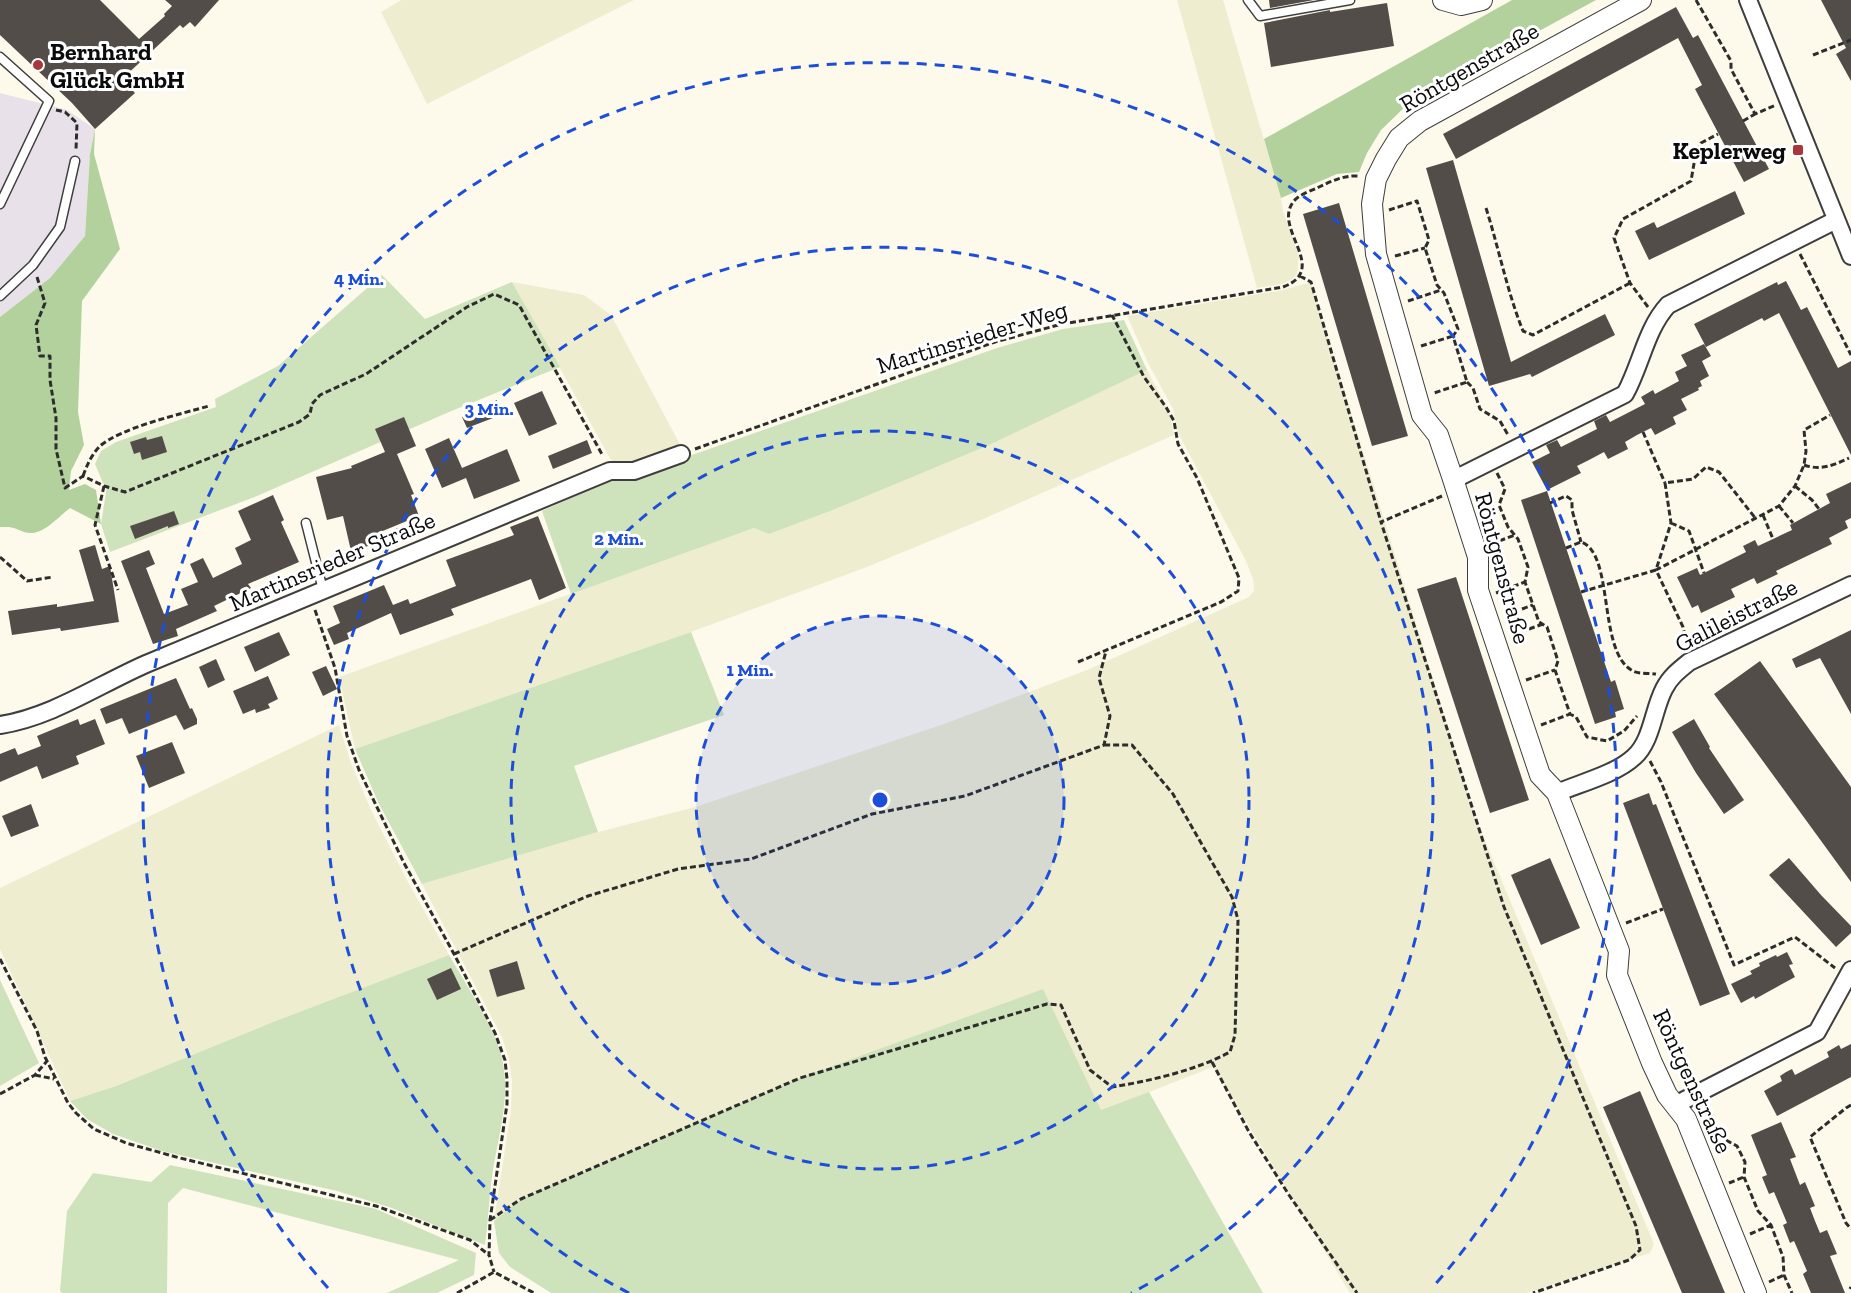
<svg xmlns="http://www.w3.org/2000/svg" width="1851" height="1293" font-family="'Zilla Slab',serif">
<rect width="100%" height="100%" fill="#fdfaec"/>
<path fill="#e9e1e9" d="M0 93 67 110 95 129 90 154 85 236 50 278 0 317Z"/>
<path fill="#efedd0" d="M401 0H634L427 104 381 12Z
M1177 0H1223L1281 198 1283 211 1299 256 1297 274 1291 280 1282 284 1257 288Z
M512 282 584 295 611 315 683 450 623 466 611 460Z
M1311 282 1476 819 1654 1244 1650 1253 1527 1293H1350L1213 1067 1101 1111 800 1078 521 1199 494 1221 511 1110 512 1082 509 1060 502 1037 422 884 598 832 695 807 947 723 1087 670 1249 597 1254 591 1253 579 1246 561 1178 433 1173 409 1149 365 1127 316 1283 290Z
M1147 370 1169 411 1174 435 981 520 867 567 691 632 355 749 339 677 754 528 769 534 833 510 987 446Z
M339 725 351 763 371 810 407 880 449 955 273 1022 116 1086 70 1101 0 949V888Z"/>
<path fill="#cee2bb" d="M382 275 425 319 512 282 560 367 449 412 257 496 110 552 101 524 107 486 103 483 95 464 101 451 116 442 216 407 215 399 278 366Z
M1124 320 1147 370 987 446 833 510 769 534 754 528 571 594 542 511 611 480H621L997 348 1063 329Z
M691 632 724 715 574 766 598 832 422 884 379 804 355 749Z
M449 955C465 983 495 1028 502 1058 511 1098 498 1136 492 1176 489 1199 488 1222 485 1245L389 1207 337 1191 162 1151 113 1134 87 1119 70 1101 116 1086 273 1022Z
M0 980 39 1063 0 1086Z
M1043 989 1101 1110 1149 1092 1263 1293H551L510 1267 499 1253 494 1221 521 1199 800 1078Z
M170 1165 376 1209 476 1253 474 1275 437 1293H387L459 1260 183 1188 168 1203 167 1293H62L60 1291 67 1211 93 1173 151 1182Z"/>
<path fill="#b2d19c" d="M1512 0H1596L1411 101 1381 130 1367 153 1359 172 1337 174 1281 198 1264 139Z
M95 129 94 154 120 249 82 301 78 412 84 445 71 471 69 490 85 484 96 490 101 524 70 508C57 518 41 538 24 532 11 527 14 527 0 527V317L50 278 85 236 90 154Z"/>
<path fill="#534d49" d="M0 0H100L139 39 165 16 164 14 172 6 165 0H219L195 27 190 22 183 28 180 25 122 79 135 93 95 129 72 103 0 35Z
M1269 0H1314L1270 8Z
M1821 0H1851V81L1836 54 1846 48Z
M1387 3 1394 46 1271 67 1264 23 1330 10V12Z
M1676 7 1693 38 1698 35 1769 169 1744 182 1695 89 1702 85 1678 38 1456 159 1443 134Z
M1453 160 1511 362 1605 314 1615 335 1532 377 1530 374 1489 386 1426 168Z
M1735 191 1745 214 1649 260 1635 231 1654 222 1657 228Z
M1339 203 1408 436 1372 446 1303 214Z
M1786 281 1801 310 1807 307 1838 368 1851 361V455L1779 313 1764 321 1762 318 1706 347 1694 324 1777 282 1778 285Z
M1704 344 1711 356 1702 361 1709 376 1700 381 1702 386 1698 388 1699 390 1681 399 1687 410 1673 417 1676 424 1655 435 1651 428 1637 435 1625 442 1628 449 1608 459 1604 452 1589 460 1577 466 1581 473 1547 490 1532 462 1550 453 1546 445 1557 440 1561 447 1597 429 1594 421 1606 415 1610 422 1645 404 1641 397 1653 390 1655 394 1679 381 1675 372 1687 366 1681 355Z
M542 391 557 424 529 436 514 403Z
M488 406 493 418 467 428 462 417Z
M404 417 416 446 397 454 414 494 411 495 419 516 373 535 375 544 351 551 343 516 327 520 316 477 352 468 351 466 385 452 375 429Z
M162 436 167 452 142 460 140 452 134 454 130 442 146 437 147 440Z
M449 438 462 468 507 449 520 481 474 499 466 478 442 488 425 449Z
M587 440 592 453 553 469 548 456Z
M1851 482V518L1845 521 1848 528 1829 538 1832 544 1776 571 1778 574 1757 584 1754 578 1731 589 1735 597 1701 613 1698 605 1692 608 1677 577 1697 568 1700 575 1746 552 1743 546 1755 540 1758 546 1792 530 1790 525 1830 503 1826 494Z
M1547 491 1611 682 1615 680 1624 709 1615 712 1616 717 1595 724 1521 500Z
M273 495 284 520 281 522 299 562 248 584 251 588 214 606 217 611 176 629 178 636 153 644 121 561 149 550 155 564 146 568 164 614 188 605 181 589 198 582 190 564 203 558 213 578 242 564 235 548 251 540 238 511Z
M174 511 179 524 168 528V526L135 539 130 526Z
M538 516 566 588 539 600 531 579 451 609 454 615 400 635 391 613 347 633 349 639 334 645 327 629 340 623 333 606 384 585 393 605 408 599 410 604 456 586 446 560 514 535 510 527Z
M95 545 102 569 110 566 119 622 61 631 60 628 12 635 8 611 57 604V607L94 601 79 550Z
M1456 577 1529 800 1490 813 1417 589Z
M1851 630V714L1820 658 1796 668 1792 659Z
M279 632 290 655 255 672 244 647Z
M216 659 225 680 208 688 199 667Z
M1760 661 1851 787V882L1714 694Z
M326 666 337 689 323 696 312 672Z
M268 676 278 699 268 704 270 708 256 713 255 709 243 714 233 691Z
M176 678 190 709 192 708 197 719V724L184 730 176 715 129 734 122 718 106 724 100 709Z
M78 719 80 725 95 719 105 744 76 756 79 764 42 779 37 766 0 782V754L15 748 18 755 41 746 37 736Z
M1694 719 1710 747 1709 748 1744 800 1724 814 1696 773 1672 732Z
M172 742 185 773 149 788 136 756Z
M1649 793 1653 805 1656 804 1730 994 1700 1006 1623 803Z
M31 804 39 826 11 837 2 816Z
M1550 858 1580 928 1541 945 1511 875Z
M1789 858 1821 895 1851 926V933L1836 947 1769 875Z
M1787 952 1793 964 1789 965 1795 977 1755 999 1754 996 1741 1003 1731 984 1752 974 1750 971 1760 966 1759 963 1776 955 1777 957Z
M517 961 525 989 497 997 489 970Z
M451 968 461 989 437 1000 427 979Z
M1851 1044V1077L1777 1116 1764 1091 1782 1081 1780 1076 1786 1072 1792 1069 1795 1075 1829 1057 1827 1052 1839 1045 1841 1049Z
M1640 1091 1725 1293H1682L1603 1107Z
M1781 1122 1796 1157 1790 1159 1800 1185 1805 1182 1815 1206 1810 1208 1815 1221 1820 1233 1827 1230 1837 1254 1830 1256 1845 1293H1811L1803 1274 1807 1271 1794 1241 1790 1243 1783 1225 1787 1223 1774 1192 1769 1194 1762 1177 1767 1175 1751 1135Z"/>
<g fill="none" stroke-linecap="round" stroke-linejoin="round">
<g stroke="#3e3e3e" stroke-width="11">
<path id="service" d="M1248 0 1260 16 1350 0
M0 57 49 101 0 204
M0 296 33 265 60 227 75 161
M306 523 323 590"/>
</g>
<g stroke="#3e3e3e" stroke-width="20">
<path id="minor" d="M1748 0 1851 256
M1453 480 1625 394C1641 365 1646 329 1668 305L1836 220
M0 725C52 717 98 685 146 664L610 471H634L681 454
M1557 793C1580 783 1616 774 1634 757 1652 741 1653 710 1664 689 1670 677 1679 670 1689 662L1851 585
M1675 1105 1817 1032 1851 970"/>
</g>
<g stroke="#3e3e3e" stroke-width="22">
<path id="tertiary" d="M1443 0 1461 5 1482 0
M1641 0 1420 121 1399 138 1386 159 1376 179 1372 204 1376 254 1422 415 1438 435 1452 476 1478 557V590L1540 775 1557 793 1619 951 1617 975 1652 1063 1667 1095 1686 1119 1756 1293"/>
</g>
<path stroke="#2d2d2d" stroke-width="3" stroke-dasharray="6 3" stroke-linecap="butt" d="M1696 0 1731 61V69L1755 114 1776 105
M1813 55 1851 40
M56 110 65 112 77 123 76 150
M1743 121 1755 114
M1486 208C1499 249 1507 291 1523 331L1533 335 1630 283
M1389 210 1417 201 1429 240 1425 248 1437 285 1444 293 1458 329 1453 336 1467 382 1434 393
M1800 254 1851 355
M1395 256 1425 248
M1300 276 1311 282 1381 522
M37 277 45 303 36 325 40 356H50V380L56 418V449L65 488 83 476 104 486 125 492 299 422 310 414 312 404 320 395 366 374 467 307 494 294 519 305 603 456
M1408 301 1441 290
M1648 307 1630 283 1614 238 1623 219 1691 181 1696 152 1701 143 1718 134
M1421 346 1453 336
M1467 382 1473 388 1480 409 1500 421 1508 435
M1643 432 1665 483
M695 449 995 342 1062 324 1283 287C1331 269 1271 228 1294 201 1300 194 1311 191 1319 187 1332 181 1344 175 1359 176
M1804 465C1821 471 1834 465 1849 458
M1497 473 1505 489 1499 505 1508 527 1518 539 1528 567 1525 582 1539 622 1547 627 1558 661 1555 670 1570 714 1576 717 1587 737 1607 741 1624 731 1637 716
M83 476C87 465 91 456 99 447 119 428 181 414 209 406
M104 486 95 525 118 590
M1795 486 1812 500 1819 509
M1442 496 1381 522 1504 907 1636 1226 1640 1250 1629 1260 1533 1293
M1550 503 1566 496 1572 500V510L1581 542
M1779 506 1793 523
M1763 515 1773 539
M1671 523 1689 531 1704 573
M1491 544 1515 535
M1566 548 1581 542C1615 553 1597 653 1633 671 1639 674 1649 673 1656 674
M0 557 27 581 53 577
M1581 592 1656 570 1671 523 1665 483 1693 479 1706 467 1719 472 1756 519
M1496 593 1525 582
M1522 609 1533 605
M315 610 335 668 347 736 359 770 404 863 454 954 495 1033 505 1060 507 1079V1104L490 1220 489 1255 494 1272
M1512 635 1543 624
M1687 645 1683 627 1656 570 1779 506 1795 486 1804 465 1806 451 1804 430 1830 415
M1078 662 1221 602 1238 591 1239 578 1197 478 1178 444 1174 421 1166 407 1144 377 1112 315
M1526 680 1555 670
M1541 725 1570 714
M1650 761 1661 782 1734 965 1795 937 1835 968
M1626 923 1663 909
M454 954 588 896 678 869 751 859 872 814 965 796 1104 745 1110 716 1099 678 1106 651
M0 959 37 1031 45 1057 68 1103 76 1113 94 1129 126 1143 180 1158 376 1206 470 1240 489 1255
M1212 1062 1249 1132 1289 1195 1357 1293
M35 1075 54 1079
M0 1094 35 1075 47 1061
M1851 1105 1846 1108 1810 1137 1846 1223 1851 1229
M1718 1136 1737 1146 1745 1162 1744 1177 1758 1211 1771 1225 1783 1257 1784 1275 1792 1293
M1729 1183 1744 1177
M490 1220 521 1199 800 1078 1047 1004 1061 1005 1090 1070 1112 1087C1150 1081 1197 1070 1230 1052L1235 1035 1238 920 1232 897 1173 794 1132 745H1104
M1750 1234 1771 1225
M1769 1282 1784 1275
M1850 1289 1851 1287
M457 1293 494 1272 534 1293"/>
<use href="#service" stroke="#fff" stroke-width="8"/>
<use href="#minor" stroke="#fff" stroke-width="16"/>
<use href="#tertiary" stroke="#fff" stroke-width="20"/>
</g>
<circle cx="880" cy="800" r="184" fill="#1d4ed8" fill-opacity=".12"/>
<g fill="none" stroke="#1d4ed8" stroke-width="3" stroke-dasharray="10 8">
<circle cx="880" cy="800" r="184"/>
<circle cx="880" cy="800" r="369"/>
<path d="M629 1293A553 553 0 1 1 1131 1293"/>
<path d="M328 1288A737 737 0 1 1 1432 1288"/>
</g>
<g fill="#a93638" stroke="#fff" stroke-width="2">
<circle cx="38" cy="65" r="6"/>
<rect x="1792" y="144" width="12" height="12" rx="3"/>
</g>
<g text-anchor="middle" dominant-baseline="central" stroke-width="6" stroke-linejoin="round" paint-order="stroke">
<g font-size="24" font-weight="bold" fill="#0b0b0b" stroke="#fff" text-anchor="start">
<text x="50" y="51">Bernhard<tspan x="50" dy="28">Glück GmbH</tspan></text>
<text x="1786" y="150" text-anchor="end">Keplerweg</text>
</g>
<g font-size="24" fill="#0b0b0b" stroke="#fff">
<text transform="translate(1469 67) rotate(-30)">Röntgenstraße</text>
<text transform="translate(972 337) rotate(-17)">Martinsrieder-Weg</text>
<text transform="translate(332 561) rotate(-23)">Martinsrieder Straße</text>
<text transform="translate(1503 568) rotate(75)">Röntgenstraße</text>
<text transform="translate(1736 615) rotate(-27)">Galileistraße</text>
<text transform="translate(1693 1081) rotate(65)">Röntgenstraße</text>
</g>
</g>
<circle cx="880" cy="800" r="9" fill="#1d4ed8" stroke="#fff" stroke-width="3"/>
<g font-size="18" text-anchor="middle" font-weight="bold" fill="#1d4ed8" stroke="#fff" stroke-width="6" stroke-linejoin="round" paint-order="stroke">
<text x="359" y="285">4 Min.</text>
<text x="489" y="415">3 Min.</text>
<text x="619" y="545">2 Min.</text>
<text x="750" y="676">1 Min.</text>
</g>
</svg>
